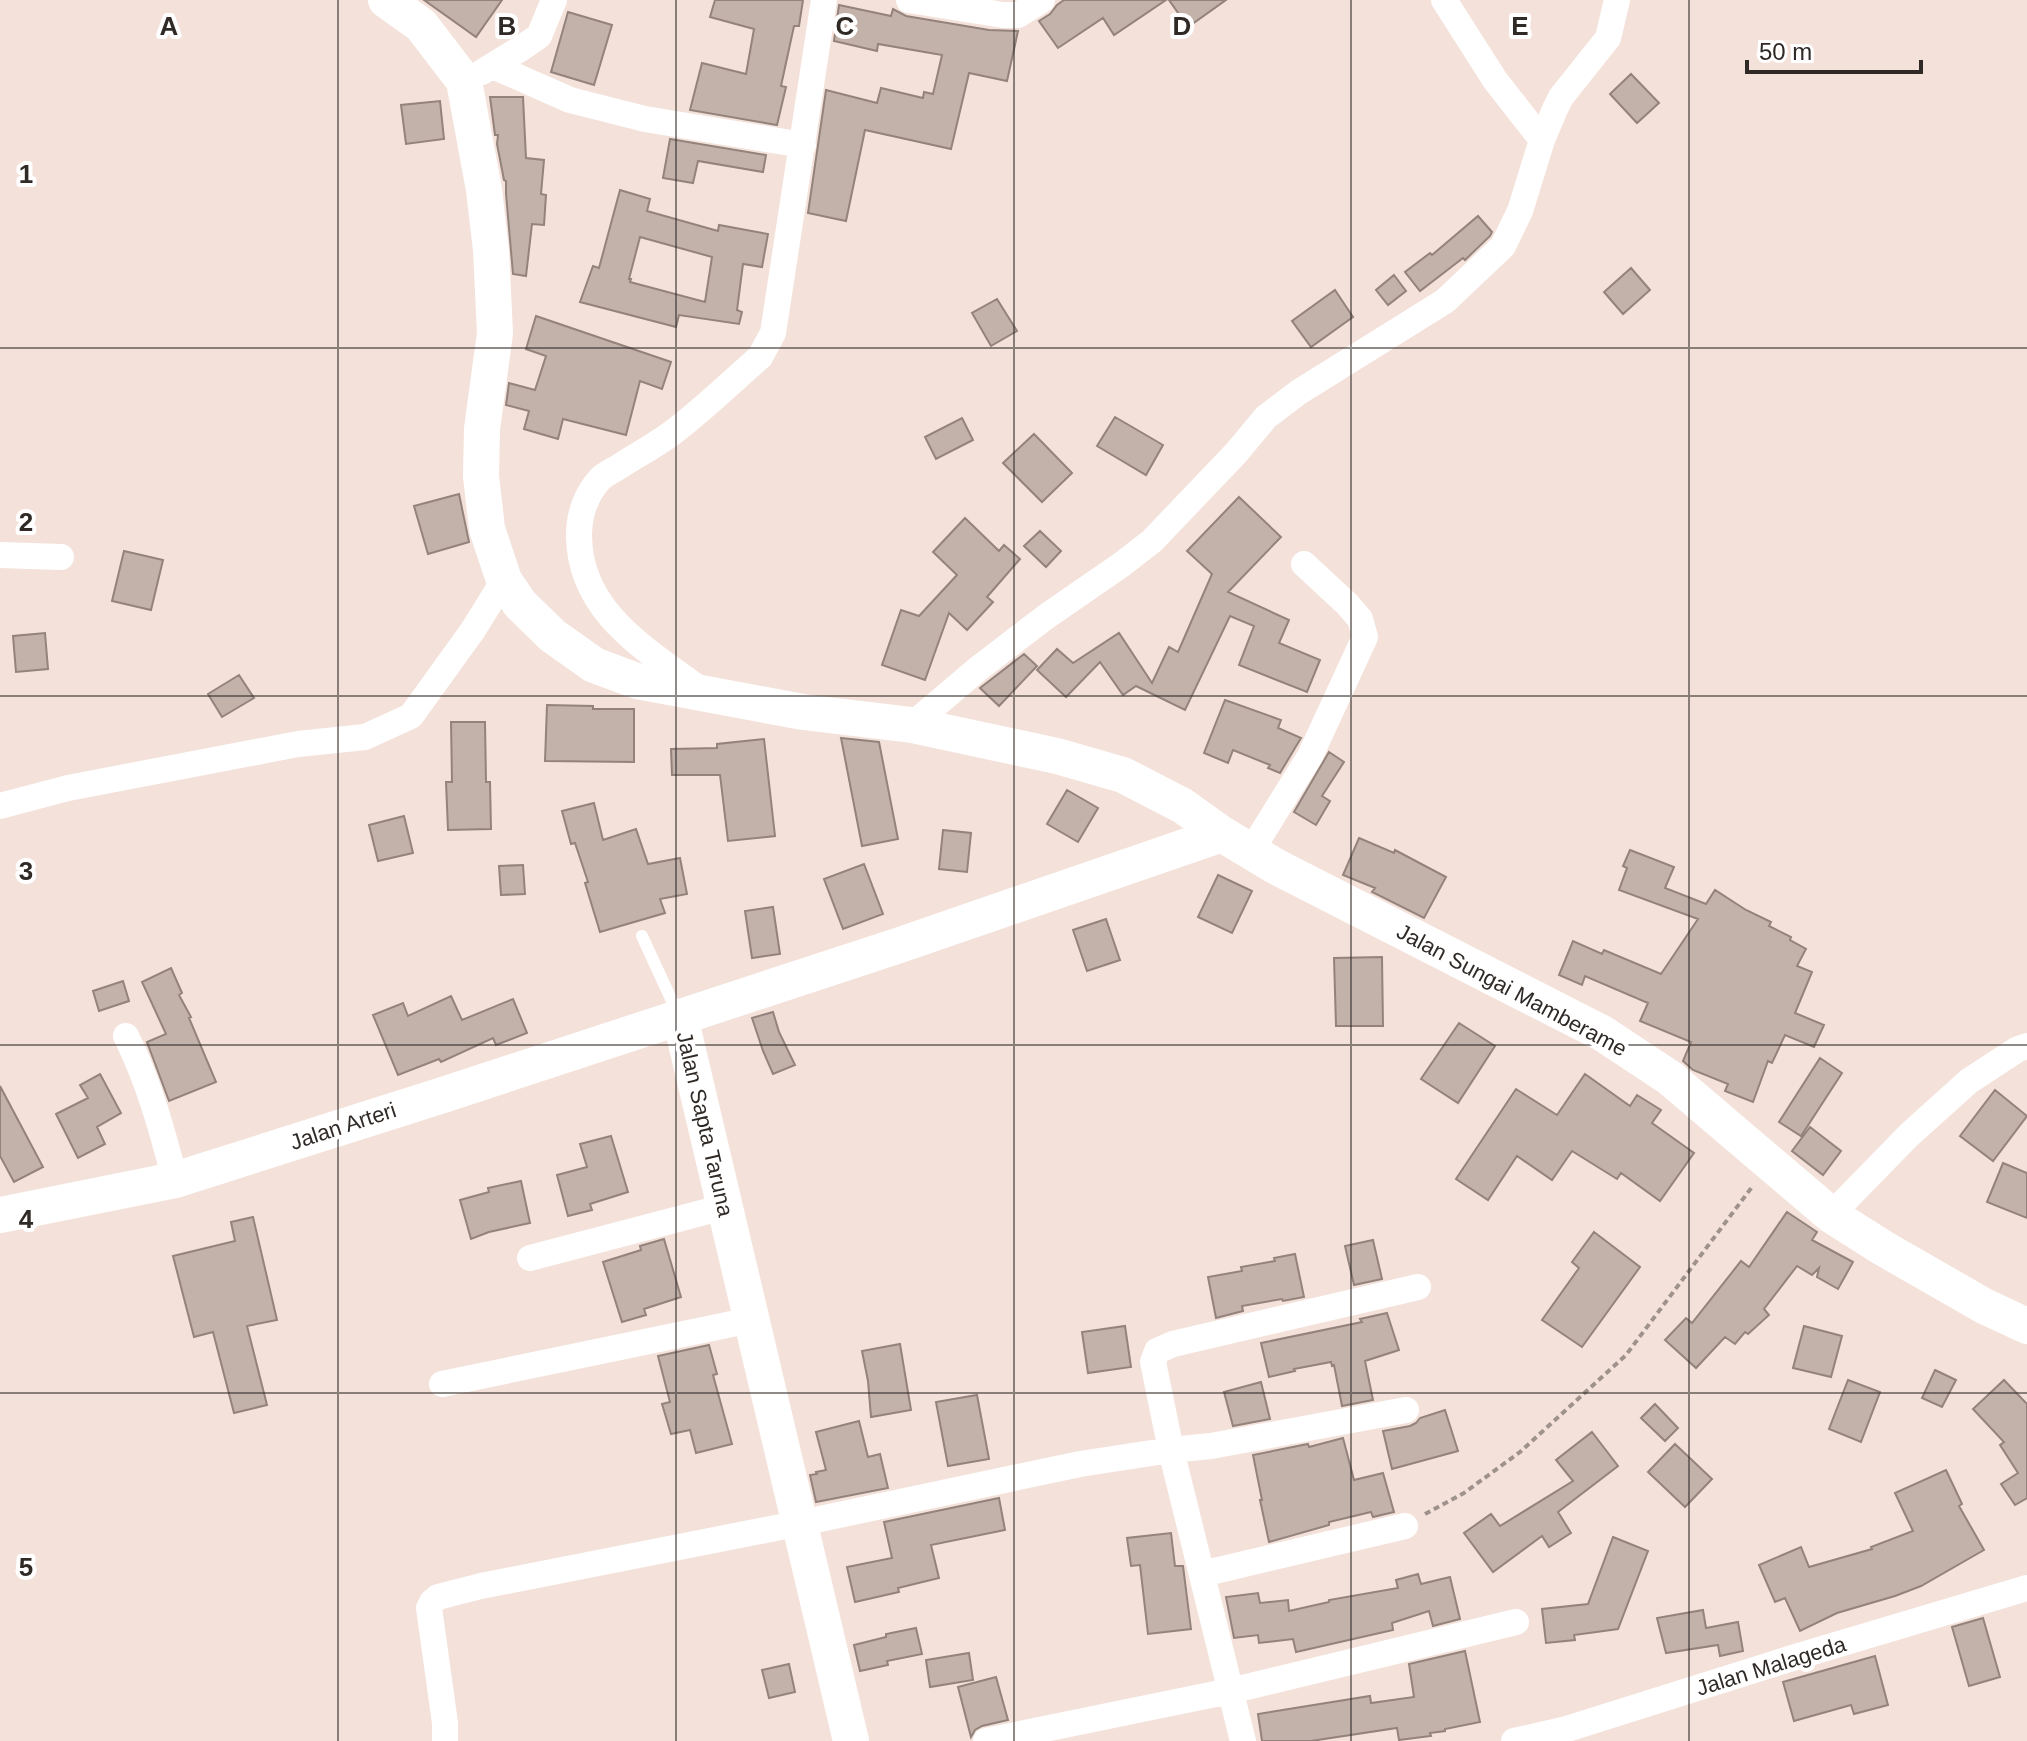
<svg xmlns="http://www.w3.org/2000/svg" width="2027" height="1741" font-family="Helvetica,sans-serif">
<rect width="100%" height="100%" fill="#f4e2da"/>
<path fill="#c3b2aa" stroke="#93837c" stroke-width="2" fill-rule="evenodd" d="M424 0H502L476 37Z
M715 0H803L799 26H794L781 86 786 87 777 125 690 110 702 63 746 74 754 29 710 17Z
M1064 0H1166L1114 35 1103 18 1058 48 1039 21 1050 14 1057 5Z
M1169 0H1226L1188 27Z
M839 5 891 16 893 9 906 16 989 30 1018 31 1007 81 969 73 951 149 865 130 846 221 808 213 826 90 877 103 881 88 923 98 924 92 933 94 942 55 878 44 877 51 834 41Z
M568 12 612 25 594 85 551 72Z
M1631 74 1659 103 1637 123 1610 94Z
M490 97H523L526 158 544 160 541 194 546 195 544 225 532 224 526 276 513 274 506 194V181L504 180 497 144 498 135H495Z
M440 101 444 139 406 144 401 105Z
M670 139 766 155 763 172 698 161 693 183 663 178Z
M620 190 650 199 647 211 718 231 719 225 768 234 762 267 743 264 737 310 742 312 739 324 679 315 676 327 580 302 593 266 599 268ZM640 237 712 257 705 302 630 282 631 279H629Z
M1478 216 1492 232 1490 236 1465 260 1463 258 1420 291 1405 272 1430 253 1432 255Z
M1631 268 1650 290 1623 314 1604 292Z
M1394 275 1406 291 1388 305 1376 290Z
M1335 290 1353 317 1311 347 1292 321Z
M997 299 1017 331 991 346 972 313Z
M536 316 671 362 662 389 640 381 626 435 563 419 558 439 524 429 529 411 506 405 509 383 535 390 546 356 526 349Z
M1115 417 1163 445 1146 475 1097 446Z
M962 418 973 440 936 459 925 437Z
M1034 434 1072 473 1042 502 1003 463Z
M459 494 469 542 428 554 414 506Z
M1239 497 1281 537 1228 592 1289 620 1279 643 1320 660 1307 692 1239 665 1254 626 1230 616 1185 710 1136 686 1123 695 1100 662 1066 697 1037 670 1057 649 1073 663 1119 633 1152 683 1169 647 1178 652 1212 574 1187 551Z
M965 518 999 551 1004 545 1020 559 987 597 993 602 967 630 949 613 925 680 882 665 901 610 919 616 957 575 933 552Z
M1040 531 1061 551 1046 567 1024 546Z
M124 551 163 560 151 610 112 601Z
M45 633 48 669 16 672 13 636Z
M1024 654 1037 666 999 706 980 688Z
M239 675 254 698 222 717 208 694Z
M1225 700 1281 720 1278 728 1301 738 1280 773 1268 768 1270 765 1233 750 1228 763 1204 753Z
M547 705 593 706V709H634V762L545 761Z
M451 722H485L486 782H490L491 829 448 830 446 782H452Z
M841 738 879 742 898 839 862 846Z
M764 739 775 836 728 841 720 775H672L671 749 717 748V744Z
M1329 752 1344 762 1322 796 1330 801 1316 825 1294 812Z
M1067 790 1098 808 1078 842 1047 824Z
M594 803 603 840 636 829 648 864 680 858 687 894 660 899 665 913 600 932 585 883 588 882 575 843 571 844 562 811Z
M404 816 413 853 378 861 369 825Z
M943 830 971 833 967 872 939 869Z
M1359 838 1394 853 1395 850 1446 877 1424 918 1372 892 1375 888 1343 875Z
M1630 850 1674 867 1665 888 1706 904 1715 890 1746 910 1771 922 1769 926 1791 937 1790 940 1806 949 1797 966 1812 972 1795 1013 1824 1025 1814 1047 1785 1035 1772 1063 1768 1061 1753 1102 1725 1091 1728 1084 1693 1070 1683 1061 1691 1042 1640 1021 1648 1003 1585 976 1582 985 1559 975 1573 941 1602 954 1604 950 1661 974 1698 919 1619 890 1627 868 1623 866Z
M864 864 883 914 843 929 824 879Z
M523 865 525 894 501 895 499 866Z
M1218 875 1252 891 1232 933 1198 917Z
M773 907 780 954 752 958 745 911Z
M1106 919 1120 960 1087 971 1073 930Z
M1382 957 1383 1026H1336L1334 958Z
M171 968 182 993 179 995 191 1017 189 1018 216 1082 169 1101 147 1042 166 1034 142 982Z
M123 981 129 1001 99 1011 93 991Z
M451 996 462 1020 513 999 527 1033 496 1045 493 1038 441 1062 439 1059 398 1075 373 1015 403 1003 408 1016Z
M773 1012 779 1032 795 1065 773 1074 763 1051 752 1018Z
M1459 1023 1495 1046 1458 1103 1421 1079Z
M1820 1058 1842 1073 1801 1136 1779 1122Z
M100 1074 121 1113 97 1127 105 1144 78 1158 56 1114 88 1098 80 1085Z
M1585 1074 1630 1106 1637 1095 1661 1110 1652 1123 1694 1153 1660 1201 1621 1173 1617 1179 1572 1151 1552 1180 1517 1156 1488 1200 1456 1179 1516 1089 1557 1115Z
M0 1086 43 1167 14 1182 0 1156Z
M1995 1090 2027 1116 1993 1161 1960 1136Z
M1810 1127 1841 1151 1823 1175 1792 1151Z
M611 1136 628 1192 590 1204 592 1210 568 1216 557 1175 587 1167 580 1144Z
M2003 1163 2027 1173V1218L1987 1202Z
M521 1181 530 1223 489 1232 471 1239 460 1200 489 1192 488 1188Z
M1787 1212 1817 1232 1812 1240 1853 1262 1838 1289 1817 1277 1819 1268 1812 1275 1797 1266 1764 1309 1769 1315 1748 1334 1745 1332 1735 1344 1725 1337 1696 1368 1665 1340 1686 1318 1692 1323 1741 1261 1749 1267Z
M253 1217 277 1320 247 1326 267 1405 234 1413 213 1332 194 1337 173 1256 235 1241 231 1222Z
M1594 1232 1640 1267 1582 1347 1542 1320 1579 1268 1572 1262Z
M664 1239 681 1297 644 1309 646 1315 622 1322 603 1262 641 1250 640 1246Z
M1373 1240 1382 1279 1354 1285 1345 1246Z
M1295 1254 1304 1297 1283 1301 1282 1299 1242 1306 1243 1311 1216 1318 1208 1277 1242 1271 1241 1267 1275 1261 1274 1258Z
M1387 1313 1399 1350 1365 1361 1373 1400 1342 1406 1334 1365 1332 1366 1331 1362 1294 1369 1295 1371 1269 1377 1261 1343 1362 1322 1360 1319Z
M1125 1326 1131 1367 1088 1373 1082 1332Z
M1804 1326 1842 1336 1831 1377 1793 1368Z
M900 1344 911 1410 871 1417 868 1381 862 1351Z
M709 1345 717 1374 713 1375 732 1444 696 1453 690 1430 671 1434 662 1404 670 1402 658 1356Z
M1935 1370 1956 1380 1942 1407 1922 1398Z
M1848 1380 1880 1392 1861 1442 1829 1429Z
M2004 1380 2027 1404V1498L2015 1505 2001 1484 2018 1473 2000 1445 2004 1442 1973 1409Z
M1261 1382 1270 1419 1233 1426 1224 1392Z
M977 1395 989 1459 948 1466 936 1402Z
M1655 1404 1678 1428 1665 1441 1641 1418Z
M1445 1410 1458 1451 1392 1469 1383 1431 1410 1426 1416 1423 1420 1418Z
M859 1421 868 1457 880 1454 888 1488 816 1502 810 1475 817 1474 816 1472 826 1470 816 1432Z
M1592 1432 1618 1466 1558 1512 1571 1533 1549 1547 1542 1536 1493 1572 1464 1533 1491 1514 1500 1526 1573 1481 1556 1460Z
M1343 1438 1354 1480 1383 1473 1394 1512 1373 1517 1371 1512 1329 1522V1525L1269 1542 1260 1500H1262L1253 1455 1308 1444 1309 1447Z
M1675 1444 1712 1479 1685 1507 1648 1472Z
M1946 1470 1962 1504 1959 1506 1984 1550 1921 1586 1895 1596 1837 1613 1800 1631 1785 1598 1775 1602 1759 1565 1801 1547 1809 1567 1872 1549 1871 1547 1913 1531 1895 1493Z
M999 1498 1005 1530 931 1545 939 1578 898 1588 899 1592 855 1602 847 1567 892 1558 884 1522Z
M1171 1533 1175 1566H1183L1191 1629 1148 1634 1140 1565 1131 1566 1127 1538Z
M1613 1537 1648 1551 1618 1629 1574 1635 1575 1640 1546 1643 1542 1609 1588 1604Z
M1418 1574 1421 1584 1450 1577 1460 1619 1433 1626 1429 1611 1392 1623 1393 1630 1296 1652 1293 1639 1259 1643 1258 1635 1234 1638 1226 1597 1258 1593 1260 1603 1288 1600 1289 1611 1329 1602V1600L1398 1588 1396 1580Z
M1703 1610 1706 1628 1738 1622 1743 1651 1720 1656 1718 1645 1666 1653 1657 1618Z
M1983 1618 2000 1677 1969 1686 1952 1627Z
M916 1628 922 1654 887 1661 888 1665 860 1671 854 1645 886 1637V1634Z
M1465 1651 1480 1722 1445 1729V1731L1430 1733 1431 1736 1399 1740 1397 1728 1311 1741H1262L1258 1714 1370 1696 1371 1703 1414 1697 1409 1664Z
M969 1653 973 1680 930 1687 926 1660Z
M1875 1656 1888 1705 1854 1714 1851 1705 1794 1721 1783 1682Z
M789 1664 795 1692 769 1698 762 1670Z
M996 1677 1008 1720 982 1726 975 1730 971 1737 958 1687Z"/>
<g fill="none" stroke-linecap="round" stroke-linejoin="round">
<path stroke="#9f928c" stroke-width="4" stroke-dasharray="6 4" stroke-linecap="butt" d="M1425 1514 1464 1493 1520 1452 1626 1355 1752 1187"/>
<path stroke="#fff" stroke-width="12" d="M642 936 678 1014"/>
<path stroke="#fff" stroke-width="26" d="M909 0 1003 15H1018L1042 0
M1444 0 1495 80 1542 140
M493 66 570 100 645 119 803 145
M482 72 520 49 539 36 554 0
M0 555 61 557
M702 691C648 650 579 613 579 535 579 515 586 494 600 479 605 474 614 470 620 466 637 455 656 445 672 433 703 410 731 382 760 357L773 333 824 0
M912 725 979 668 1047 616 1121 565 1152 541 1236 453 1266 417 1299 392 1445 301 1503 246 1520 211 1542 140 1555 109 1561 97 1608 38 1617 0
M0 806 68 788 298 744 365 737 411 716 473 630 504 580
M1251 851 1310 756 1365 637 1360 619 1347 604 1304 564
M126 1036C149 1082 162 1130 175 1180
M1831 1215 1909 1135 1969 1081 2018 1049 2027 1046
M530 1258 724 1207
M442 1384 751 1320
M1202 1574 1405 1526
M445 1741V1723L429 1608 432 1602 438 1597 481 1586 801 1523 1080 1464 1171 1450 1211 1446 1406 1410
M986 1741 1230 1691 1516 1622
M1243 1741 1171 1450 1153 1362 1157 1351 1173 1344 1418 1287
M1514 1741 1567 1729 1789 1659 2027 1588"/>
<path stroke="#fff" stroke-width="36" d="M386 0 421 25 464 81 484 190 491 250 495 333 482 429 481 476 487 529 504 580 520 604 553 636 594 665 637 681 803 712 912 725 1057 756 1123 775 1183 806 1222 834 1275 866 1602 1033 1670 1078 1831 1215 1883 1248 1984 1306 2027 1326
M680 1017 851 1741
M0 1215 175 1180 446 1094 897 946 1222 834"/>
</g>
<path fill="none" stroke="#302a27" stroke-width="2" stroke-opacity="0.55" d="M338 0V1741M676 0V1741M1014 0V1741M1351 0V1741M1689 0V1741M0 348H2027M0 696H2027M0 1045H2027M0 1393H2027"/>
<g text-anchor="middle" dominant-baseline="central" stroke-width="8" stroke-linejoin="round" paint-order="stroke">
<g font-size="22" fill="#302a27" stroke="#fff">
<text transform="translate(1512 990) rotate(28)">Jalan Sungai Mamberame</text>
<text transform="translate(705 1124) rotate(77)">Jalan Sapta Taruna</text>
<text transform="translate(343 1126) rotate(-18)">Jalan Arteri</text>
<text transform="translate(1771 1666) rotate(-17)">Jalan Malageda</text>
</g>
</g>
<g font-size="26" text-anchor="middle" font-weight="bold" fill="#302a27" stroke="#fff" stroke-width="8" stroke-linejoin="round" paint-order="stroke">
<text x="169" y="35">A</text>
<text x="507" y="35">B</text>
<text x="845" y="35">C</text>
<text x="1182" y="35">D</text>
<text x="1520" y="35">E</text>
<text x="26" y="183">1</text>
<text x="26" y="531">2</text>
<text x="26" y="880">3</text>
<text x="26" y="1228">4</text>
<text x="26" y="1576">5</text>
</g>
<path d="M1747 60v12h174v-12" fill="none" stroke="#302a27" stroke-width="4"/>
<text x="1759" y="60" font-size="24" fill="#302a27" stroke="#ffffff" stroke-width="6" paint-order="stroke">50 m</text>
</svg>
